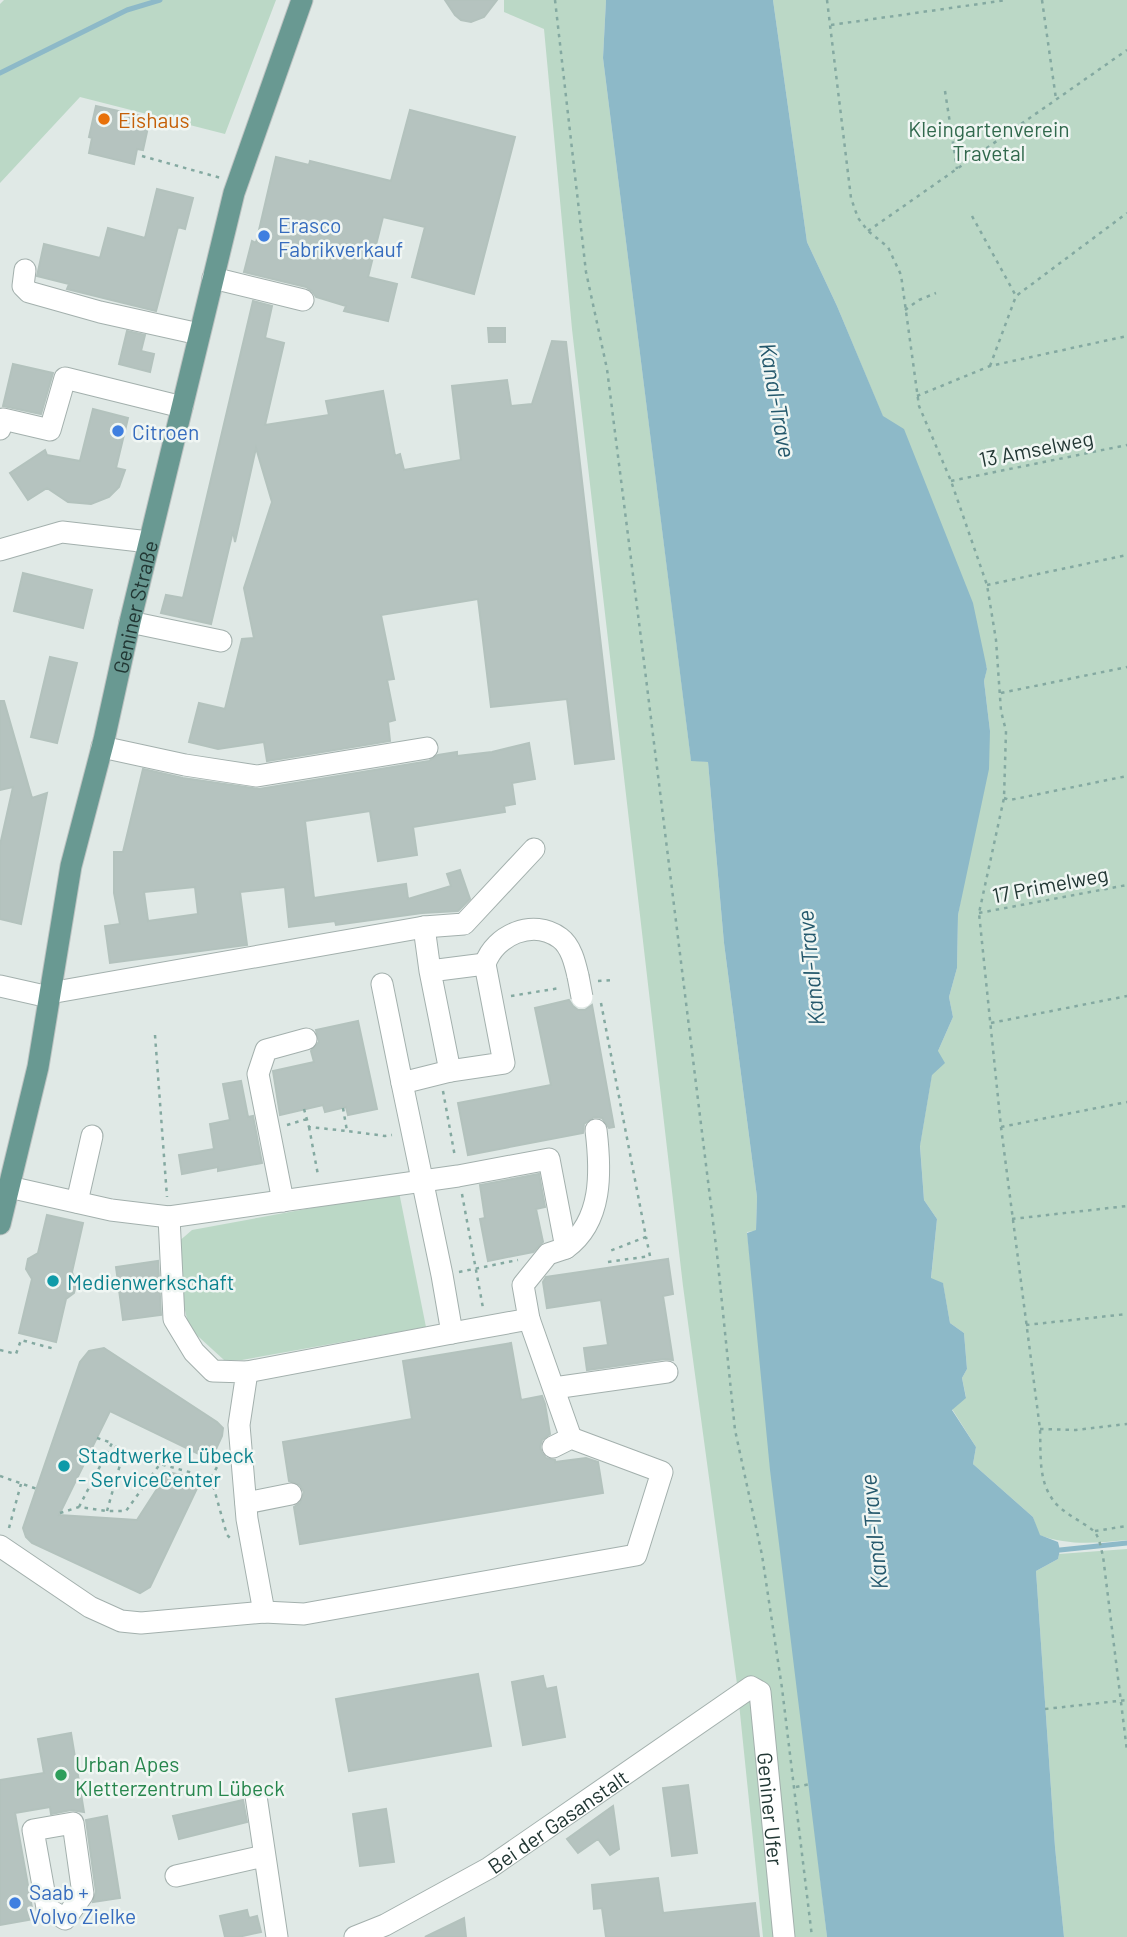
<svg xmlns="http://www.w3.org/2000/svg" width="1127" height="1937" font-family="Barlow,sans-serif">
<rect width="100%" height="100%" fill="#e0e9e6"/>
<path fill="#bbd8c6" d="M4 0H276L225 134 80 97 0 183V4Z
M504 0H606L603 58 691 760 708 762 724 943 757 1197 756 1231 747 1232 827 1937H763L737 1684 683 1286 572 329 544 29 504 12Z
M773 0H1127V1540C1096 1543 1069 1546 1039 1535L1033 1517 973 1464 976 1447 952 1409 966 1397 962 1378 967 1369 964 1333 950 1323 943 1284 931 1279 937 1219 924 1200 920 1145 932 1074 938 1051 953 1017 949 997 957 968 958 915 990 731 984 681 987 668 837 306 807 242Z
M399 1192 426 1327 242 1360H224L189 1328 178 1279 177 1243 192 1230Z
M1127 1549V1937H1064L1055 1847 1036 1571 1058 1559 1059 1554Z"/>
<path fill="#8db9c8" d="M606 0H773L807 242 837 306 883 416 904 429 973 603 987 669 984 681 990 731 989 769 958 915 957 968 949 997 953 1017 938 1051 945 1063 932 1075 920 1146 924 1200 937 1219 931 1278 943 1283 950 1323 964 1333 967 1369 962 1378 966 1398 952 1410 976 1447 973 1464 1033 1517 1040 1535 1058 1542 1060 1550 1058 1559 1036 1571 1055 1847 1064 1937H827L770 1470 747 1233 756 1230 757 1197 724 943 708 762 691 761 603 58Z"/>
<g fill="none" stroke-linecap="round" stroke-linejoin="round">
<path stroke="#8db9c8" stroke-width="5" d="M0 73 127 10 160 0
M1060 1550 1127 1543"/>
</g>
<path fill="#b5c3bf" stroke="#b3c2bd" stroke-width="2" fill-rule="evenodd" d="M445 0H497L484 17 471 22 461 20 455 15Z
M96 106 150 118 143 150 137 149 134 164 89 153 92 138 89 137Z
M410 110 515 137 474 294 412 277 425 227 383 217 368 277 397 284 388 321 344 311 346 306 316 297 312 291 306 287 244 272 252 241 256 243 276 157 309 165 310 161 391 181Z
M157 189 193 198 185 229 178 227 156 311 67 289 69 284 37 276 44 244 100 258 108 228 145 238Z
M253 301 272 306 265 338 284 343 265 425 329 415 326 401 383 391 395 456 400 454 404 470 461 460 452 386 507 380 511 406 532 404 552 341 566 342 614 759 575 764 567 699 491 707 478 599 381 615 394 679 387 680 395 720 388 722 390 741 267 761 264 742 218 749 189 742 199 703 225 709 242 639 254 638 244 588 272 502 256 448 235 542 233 531 211 624 161 613 166 595 183 598Z
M488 328H505V342H489Z
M127 331 145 335 141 351 154 354 150 372 119 364Z
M13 364 53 373 41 414 3 406Z
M93 409 128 418 116 468 125 470 119 487 109 497 91 504 68 502 47 488 28 500 10 473 45 450 47 455 80 461Z
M23 573 92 590 83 628 14 611Z
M50 657 77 663 57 743 31 737Z
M0 701H4L32 798 47 793 21 924 0 919V845L13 787 0 790Z
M529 743 535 779 512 783 515 804 504 806 505 812 413 827 417 855 378 861 370 811 305 821 314 898 406 884 408 899 451 886 447 874 460 870 470 899 458 911 422 913 336 925 335 921 289 927 285 887 240 892 247 945 110 963 105 926 120 924 114 893V852H123L143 769 183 778 259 789 429 761 438 755 457 752V756L492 752ZM195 887 198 914 148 921 144 892Z
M569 1000 573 1006 578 1010H585L592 1005 614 1127 609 1128 602 1118 594 1117 584 1124 583 1133 468 1155 458 1103 551 1085 535 1008Z
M358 1021 377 1109 348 1115 346 1107 325 1112 323 1105 280 1115 273 1071 314 1062 311 1051 319 1042 316 1030Z
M241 1081 248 1117 253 1116 262 1163 218 1171V1167L182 1174 179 1155 214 1149 210 1124 230 1120 223 1084Z
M539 1174 545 1207 536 1209 543 1242 533 1252 488 1261 480 1219 485 1218 480 1185Z
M47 1215 83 1223 72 1272 76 1283 74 1293 66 1299 56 1342 19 1333 32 1279 26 1269 28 1259 38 1253Z
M668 1259 673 1294 663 1296 673 1360 665 1359 587 1370 584 1348 608 1345 601 1300 547 1308 543 1282 546 1277Z
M158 1261 161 1315 123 1320 116 1267Z
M511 1343 521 1400 542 1396 545 1404 550 1434 542 1440 540 1447 542 1453 546 1458 555 1460V1462L586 1458 598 1462 603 1493 300 1544 294 1507 300 1503 304 1492 300 1485 289 1481 283 1442 412 1419 403 1361Z
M104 1348 217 1422 223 1428 222 1436 211 1460 110 1411 59 1515 137 1520 168 1472 201 1480 150 1587 140 1593 32 1543 26 1537 23 1528 80 1362 89 1351Z
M478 1674 491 1746 349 1771 336 1699Z
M543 1676 546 1689 556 1687 565 1737 523 1745 512 1682Z
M71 1733 84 1812 71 1810 51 1814 50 1807 15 1813 34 1919 0 1925V1780L44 1773 38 1739Z
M688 1785 697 1853 672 1856 663 1788Z
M243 1800 247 1822 179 1839 173 1816Z
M613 1806 619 1849 610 1855 598 1839 578 1853 567 1839Z
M386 1809 394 1862 360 1866 353 1814Z
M107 1816 120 1898 93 1902 96 1892 86 1820Z
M658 1878 663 1913 755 1903 759 1937H606L602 1908 594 1909 592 1885Z
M247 1910 249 1918 257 1916 261 1932 238 1937H225L220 1916Z
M464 1918 466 1937H425Z"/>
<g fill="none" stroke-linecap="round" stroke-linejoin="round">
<g stroke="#a3b0ad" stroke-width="23">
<g id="minor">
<path d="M25 270 23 286 29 292 100 312 199 334"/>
<path d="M213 278 303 300"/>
<path d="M0 429 3 419 50 430 65 378 182 407"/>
<path d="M0 550 62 532 149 542"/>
<path d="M130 622 221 641"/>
<path d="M102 747 185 765 257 776 427 748"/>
<path d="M424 927 430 971 450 1071 504 1063 485 964 430 971"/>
<path d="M485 964C495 935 533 918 560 938 571 946 575 963 578 976"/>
<path d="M382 984 402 1083 450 1071"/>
<path d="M0 986 49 997"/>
<path d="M50 993 424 927 464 924 534 849"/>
<path d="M9 1187 111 1210 169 1217 458 1176 549 1159 566 1248 548 1254 523 1285 529 1319 452 1333"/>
<path d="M283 1201 258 1074 266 1050 306 1039"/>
<path d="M77 1202 92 1136"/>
<path d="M169 1217 174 1319 194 1352 213 1371 247 1372 239 1425 247 1519 264 1612"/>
<path d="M566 1248C603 1221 601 1171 596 1130"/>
<path d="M529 1319 571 1438"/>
<path d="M247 1372 452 1333 442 1275 402 1083"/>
<path d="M554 1388 667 1372"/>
<path d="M246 1503 291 1494"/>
<path d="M0 1546 90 1607 121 1621 141 1623 264 1612 304 1614 636 1555 662 1472 571 1438 553 1447"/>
<path d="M256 1796 277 1937"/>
<path d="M73 1823 83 1894 65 1919 47 1908 33 1830Z"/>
<path d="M176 1876 264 1856"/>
<path id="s1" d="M355 1937 385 1925 489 1868 751 1687 760 1692 784 1937"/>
</g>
</g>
<g stroke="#bdc3c2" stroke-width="23">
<g id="major">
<path id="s2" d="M0 1224 38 1067 71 866 104 740 130 622 234 193 302 0"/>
</g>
</g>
<path stroke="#84a9a1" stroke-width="2.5" stroke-dasharray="3.5 5" stroke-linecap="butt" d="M555 0 586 272 607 369 645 670 717 1254 735 1430 762 1555 782 1688 812 1937
M827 0 851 198 858 218 868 231 888 247 901 275 919 406 951 481 987 585 996 640 1001 711 1006 731 1004 798 979 913 1001 1127 1040 1429C1041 1453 1038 1480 1053 1500 1062 1514 1092 1526 1096 1534 1100 1540 1101 1549 1103 1556L1127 1751
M1042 0 1056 99
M831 25 1007 0
M945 91 957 169
M142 156 221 178
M972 216 1016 296
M868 231 1127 50
M905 310 919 300 936 293
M990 366 1016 296 1127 213
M917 396 990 366 1127 336
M951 481 1127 445
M987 585 1127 555
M1001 693 1127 667
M1004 798 1010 800 1127 776
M979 913 1127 885
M598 981 612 980
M511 996 560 988
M601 1003 646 1237 607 1252
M991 1023 1127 996
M155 1035 167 1197
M443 1091 455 1157
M343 1108 347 1131 385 1136 392 1135
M304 1109 309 1127 347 1131
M287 1125 307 1119
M309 1127 318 1175
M1001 1127 1127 1102
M462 1194 483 1308
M1012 1219 1127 1206
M608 1262 650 1256 646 1237
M459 1272 518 1260
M1026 1325 1127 1314
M0 1350 16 1354 21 1340 55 1349
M1040 1429 1076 1430 1127 1424
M97 1438 112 1443
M0 1476 37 1489
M211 1478 227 1535 230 1538
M79 1507 112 1443 123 1454
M107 1511 123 1454 160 1464
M60 1513 79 1507 107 1511H126L160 1464 211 1478 223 1456
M9 1528 21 1484
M1095 1531 1127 1526
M1045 1709 1127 1700
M796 1787 810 1784"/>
<use href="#minor" stroke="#fff" stroke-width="21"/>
<use href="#major" stroke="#699992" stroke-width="21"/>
<g stroke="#a3b0ad" stroke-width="23" stroke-linecap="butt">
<path id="minor-bridge" d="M578 976 582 997"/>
</g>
<use href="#minor-bridge" stroke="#fff" stroke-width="21"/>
</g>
<circle fill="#e8710a" stroke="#f0f6f3" stroke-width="2.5" cx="104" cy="119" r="7"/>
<g fill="#3f7fe0" stroke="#f0f6f3" stroke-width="2.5">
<circle cx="264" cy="236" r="7"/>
<circle cx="118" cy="431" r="7"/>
<circle cx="15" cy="1903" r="7"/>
</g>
<g fill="#0f9aa8" stroke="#f0f6f3" stroke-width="2.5">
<circle cx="53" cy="1281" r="7"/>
<circle cx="64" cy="1466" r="7"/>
</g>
<circle fill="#2e9e5b" stroke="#f0f6f3" stroke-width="2.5" cx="61" cy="1775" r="7"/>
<g text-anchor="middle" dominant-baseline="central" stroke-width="5" stroke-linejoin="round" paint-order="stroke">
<g font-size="21" fill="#c56008" stroke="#f0f6f3" text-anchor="start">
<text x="118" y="119">Eishaus</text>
</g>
<g font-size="21" fill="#31694d" stroke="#f0f6f3">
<text x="989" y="128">Kleingartenverein<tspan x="989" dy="24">Travetal</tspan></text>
</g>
<g font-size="21" fill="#366cbe" stroke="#f0f6f3" text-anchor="start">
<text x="278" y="224">Erasco<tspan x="278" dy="24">Fabrikverkauf</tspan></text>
<text x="132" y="431">Citroen</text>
<text x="29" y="1891">Saab +<tspan x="29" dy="24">Volvo Zielke</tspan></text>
</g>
<g font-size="21" fill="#223734" stroke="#f0f6f3">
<text transform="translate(1036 448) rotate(-11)">13 Amselweg</text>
<text stroke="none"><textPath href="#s2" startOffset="632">Geniner Straße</textPath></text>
<text transform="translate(1050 884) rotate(-11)">17 Primelweg</text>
<text stroke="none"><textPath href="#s1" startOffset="597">Geniner Ufer</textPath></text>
<text stroke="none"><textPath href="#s1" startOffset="234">Bei der Gasanstalt</textPath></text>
</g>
<g font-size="21" fill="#0d838f" stroke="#f0f6f3" text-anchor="start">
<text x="67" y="1281">Medienwerkschaft</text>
<text x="78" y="1454">Stadtwerke Lübeck<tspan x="78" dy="24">- ServiceCenter</tspan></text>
</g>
<g font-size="21" fill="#27864d" stroke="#f0f6f3" text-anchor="start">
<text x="75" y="1763">Urban Apes<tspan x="75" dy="24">Kletterzentrum Lübeck</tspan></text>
</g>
<g font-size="23" font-style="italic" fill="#24586c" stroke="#f0f6f3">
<text transform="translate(778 400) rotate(80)">Kanal-Trave</text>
<text transform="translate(810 968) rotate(-96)">Kanal-Trave</text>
<text transform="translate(873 1532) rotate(-96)">Kanal-Trave</text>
</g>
</g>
</svg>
